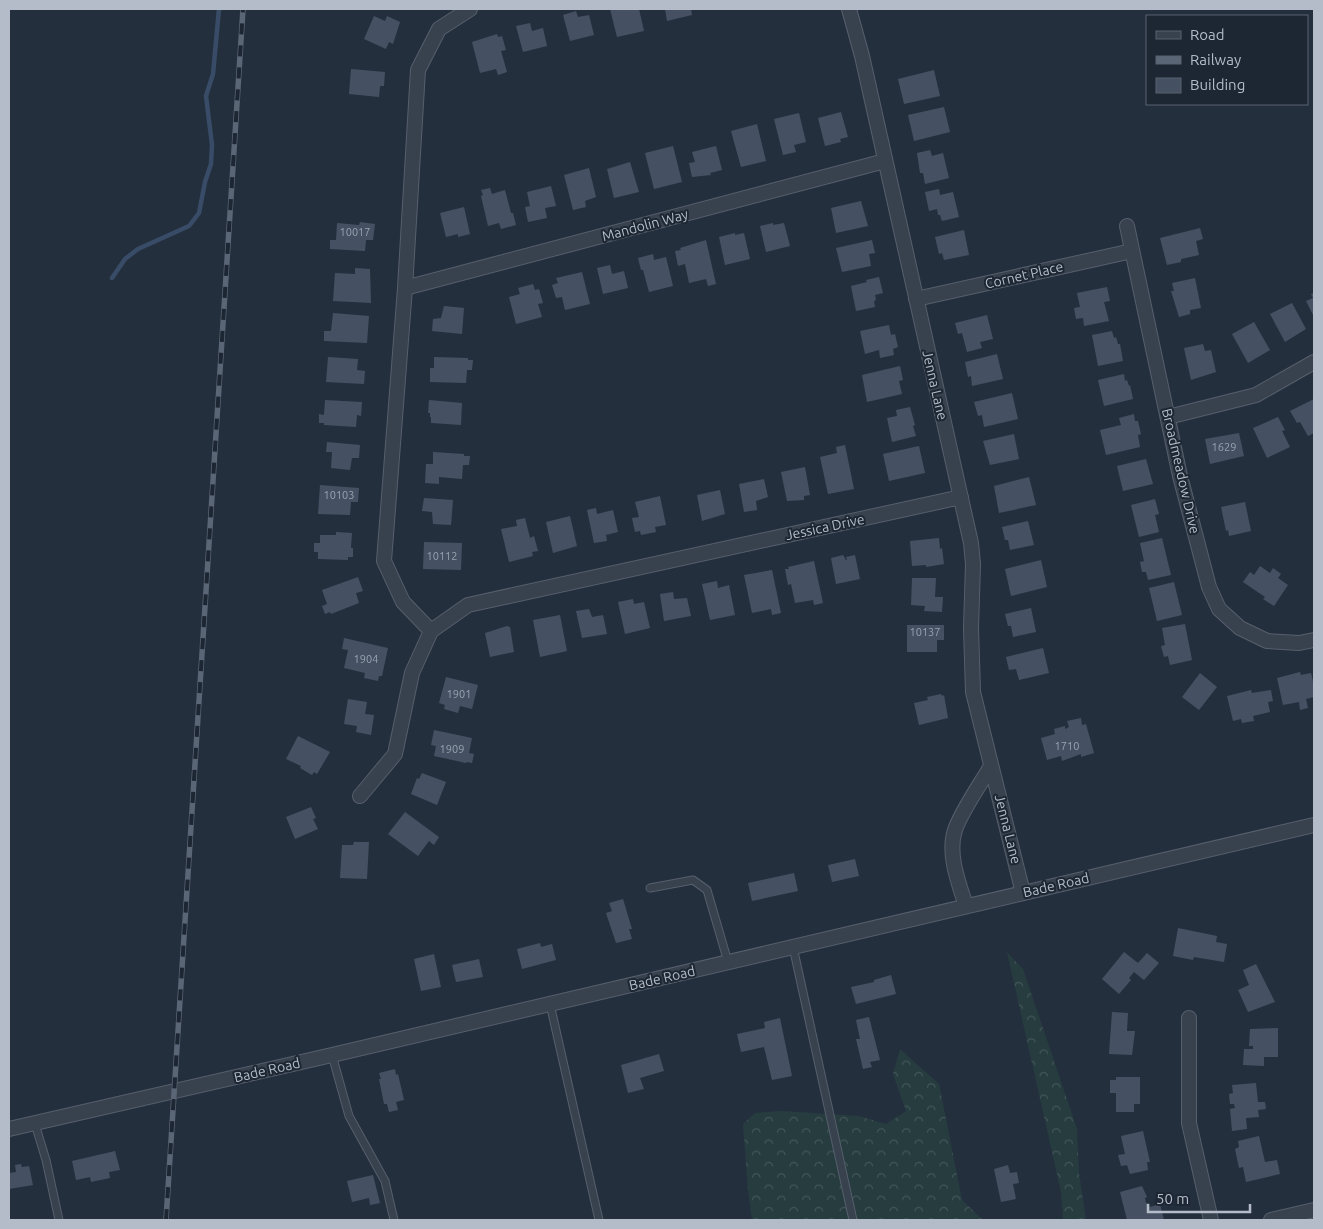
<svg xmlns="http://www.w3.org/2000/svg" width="1323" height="1229" font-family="Ubuntu,sans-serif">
<defs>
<pattern id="forest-crowns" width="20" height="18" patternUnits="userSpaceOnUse" patternTransform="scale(1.25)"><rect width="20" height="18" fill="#263c3f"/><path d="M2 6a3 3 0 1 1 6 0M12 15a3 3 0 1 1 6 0" fill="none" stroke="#435659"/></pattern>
</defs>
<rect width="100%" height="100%" fill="#242f3e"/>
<path fill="url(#forest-crowns)" d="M1007 952 1023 969 1077 1129 1079 1173 1086 1220H1063L1061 1192Z
M900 1049 939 1084 962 1200 983 1220H752L748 1191 743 1124 755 1113 782 1111 859 1116 886 1124 906 1111 893 1074Z"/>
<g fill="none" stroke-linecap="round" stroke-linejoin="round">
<path stroke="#394c67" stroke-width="4.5" d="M112 278 125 259 138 249 189 226 199 213 205 182 211 164 212 145 206 96 213 74 219 9"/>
</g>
<path fill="#455162" d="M610 9H639L644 31 617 37Z
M665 9H691L692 15 667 21Z
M576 11 578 17 589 15 594 35 570 41 563 15Z
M374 16 385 21 387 16 400 22 393 44 389 42 386 49 364 39Z
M530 23 532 31 543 28 547 46 523 52 516 26Z
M497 34 498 37 502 36 506 50 501 51 507 72 498 75 496 69 480 73 472 42Z
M351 69 385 72 384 86H380L379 97 349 94Z
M934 70 940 96 904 104 898 79Z
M944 107 950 132 914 141 908 115Z
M841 112 848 137 840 139 841 142 825 146 818 118Z
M799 113 806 142 794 145 796 152 783 155 774 119Z
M757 124 766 161 741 167 731 131Z
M673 146 682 182 654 189 645 153Z
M716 146 722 170 710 173 711 175 692 177 689 163 695 162 692 152Z
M930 150 932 156 943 153 949 178 925 184 923 173H920L917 153Z
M630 162 639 192 614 198 607 169Z
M589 168 596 197 585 201 586 207 573 210 564 175Z
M551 186 556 206 545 208 547 218 528 222 525 207 530 206 527 192Z
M490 188 492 194 505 190 511 213H513L516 225 501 229 499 223 488 226 481 196 483 195 481 190Z
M939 189 940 195 953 192 959 217 942 221 940 215H938L937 209 929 211 925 192Z
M861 201 868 226 836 233 831 208Z
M464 207 470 234 458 237V234L446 237 440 213Z
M360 222 375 224 373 240H366L365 251 330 249V240H336L337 223 359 225Z
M773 223V225L784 223 790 246 766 252 760 226Z
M1200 228 1203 239 1196 241 1199 255 1181 259V262L1167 265 1160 238Z
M964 230 969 255 944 260 942 253 939 254 935 237Z
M735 233V235L744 233 750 259 725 265 719 237Z
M706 240 716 284 708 286 706 279 689 283 685 264 678 266 675 251 681 250 680 248Z
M872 240 875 253 869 254 871 266 842 272 836 248Z
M653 254 654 260 666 257 673 286 649 292 643 270H641L638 258Z
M610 265 612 274 624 271 628 288 603 294 597 268Z
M355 268 370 269 371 303 333 301 335 273 355 274Z
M582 272 590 304 565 310 562 297 556 298 552 285 558 283 556 278Z
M879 277 883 293 875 295 876 300 874 301 875 307 856 311 851 286 867 282 866 280Z
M1195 278 1201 308 1190 310V314L1179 317 1171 291H1174L1172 283Z
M533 284 535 290 539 289 543 303 538 304 542 317 516 324 509 297 520 294 518 288Z
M1107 287 1110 301 1104 302 1109 321 1084 326 1083 318 1076 319 1074 308 1080 307 1077 293Z
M1314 293V317L1306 301 1313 298 1311 294Z
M1292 303 1306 329 1285 342 1270 314Z
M444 306 464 308 462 334 432 331 433 319 441 318Z
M333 313 369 316 367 343 324 341V331H331Z
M987 315 993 339 980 342 982 348 967 352 962 333 958 334 955 323Z
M1254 322 1270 350 1248 363 1232 334Z
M889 325 891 335 895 334 898 347 893 349 894 355 880 358 879 350 865 354 860 331Z
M1112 331 1114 338 1116 337 1118 344H1120L1123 361 1098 366 1092 335Z
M1203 344 1205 351 1211 350 1216 372 1191 380 1184 348Z
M997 354 1003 379 972 386 971 376 968 377 965 362Z
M328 357 358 359 357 370 365 371 364 384 326 382Z
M434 357 468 358V360H473L472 370H467L466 383 430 382V368H434Z
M900 366 903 380 899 381 902 394 867 402 862 375Z
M1124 374 1125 381 1127 380 1129 386 1130 385 1133 399 1104 406 1098 380Z
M1012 393 1018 419 984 427 982 415 978 416 974 402Z
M1314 399V433L1308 436 1300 422 1297 423 1290 411Z
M325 400 362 402 361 416 357 415 356 427 324 425V423H319V414L324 415Z
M429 400 462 403 461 425 431 423V417H430V413H428Z
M910 407 915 425 913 426 916 436 892 442 887 418 897 416 896 410Z
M1134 414 1135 421H1138L1141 434 1138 435 1140 447 1106 455 1100 430 1121 425 1119 418Z
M1278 417 1285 430 1282 431 1290 447 1267 458 1253 428Z
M1239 433 1244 456 1210 464 1205 439Z
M1014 434 1019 459 990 465 983 441Z
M327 442 360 445 359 458H352L350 470 331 468 332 452H326Z
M845 445 854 489 828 494 820 457 837 453 836 447Z
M919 446 925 473 889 481 883 454Z
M433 452 464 454V456H470L469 465H463L462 479 439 477V484L425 483 426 464H433Z
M1146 459 1153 484 1123 491 1117 466Z
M805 467 810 495 804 496V500L787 501 781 472Z
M1029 477 1036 505 999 513 994 486Z
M764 479 768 497 756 501 757 510 744 512 739 484Z
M320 485 359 488 358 502H351L350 515 318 514Z
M720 490 725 514 702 521 697 495Z
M660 496 666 525 655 527 656 532 641 535 640 531 635 532 632 518 639 517 635 502Z
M424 498 453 500 451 525 433 524 432 512 422 511Z
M1155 499 1159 514 1155 515 1159 532 1139 537 1131 505Z
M1245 502 1251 531 1229 536 1228 530 1226 531 1221 507Z
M596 508 597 514 613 510 618 532 606 535 607 541 594 543 587 510Z
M570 516 577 546 553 553 546 522Z
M525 518 530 538 534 536 538 551 532 552 533 556 509 562 501 529 517 526 516 520Z
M1028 521 1034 545 1010 550 1008 540H1005L1002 527Z
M336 532 352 533 351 548H353V557H348V560L318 559V552H314V543H320V535H336Z
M939 538 940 549 942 548 944 564 926 567V565L912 566 910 541Z
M1162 538 1171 575 1148 580 1146 572H1142L1140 562 1144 561 1140 543Z
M424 542 462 543 461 570 423 569Z
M843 555 846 560H847L846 557 855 555 860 579 836 584 831 558Z
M1041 560 1047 587 1011 596 1005 569Z
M814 561 823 603 814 605 813 600 795 603 791 584 788 585 785 569H789L788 567Z
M1260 566 1270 573 1273 568 1281 574 1278 578 1288 585 1274 606 1263 599 1265 597 1243 582 1250 572 1254 575Z
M772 570 781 613 772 615 771 609 752 613 744 575Z
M358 577 363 591 356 593 359 603 331 614 330 612 325 614 322 606 327 604 322 590Z
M912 578H936L935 597H943L942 612 924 611 925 606 911 605Z
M717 581 718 588 729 585 735 615 710 620 702 584Z
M1174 582 1182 615 1157 621 1149 588Z
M673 592 674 599 687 598 691 616 664 621 660 594Z
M633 599 634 604 644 602 650 628 625 634 618 602Z
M1031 608 1036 632 1013 637 1011 626H1008L1005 614Z
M589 609 592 617 603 615 607 634 582 638 576 611Z
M560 615 567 651 540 657 533 620Z
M1185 624 1192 660 1170 665 1168 656 1164 657 1161 646 1165 645 1162 628Z
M907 625H944V640H937V652H907Z
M507 626 510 627 514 652 490 657 485 633Z
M344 638 388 648 382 676H379L378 681 364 678 365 673 344 668 348 650 342 649Z
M1043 648 1049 673 1019 680 1016 669 1009 670 1006 657Z
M1300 672 1301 675 1311 673 1314 686V697L1306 699 1308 708 1300 710 1299 702 1283 705 1277 678Z
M1200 673 1217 687 1199 710 1182 697Z
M446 677 478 685 472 709 460 706 458 713 444 709 445 705 439 703Z
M1251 690 1252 693 1271 690 1273 701 1268 702 1270 712 1253 716 1254 721 1242 723 1241 719 1233 721 1227 696Z
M941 694 942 696 944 695 948 718 919 725 914 703 928 700 927 697Z
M348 699 367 702 365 714 374 715 371 735 356 732 357 726 344 724Z
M1081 718 1082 725 1086 724 1094 753 1081 757V754L1062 761 1061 756 1047 760 1041 738 1055 734 1054 729 1065 726V729L1069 727 1067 721Z
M434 730 472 738 469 753 474 754 472 763 467 762 466 763 434 756 436 746 431 745Z
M298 736 330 752 317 774 314 772 312 775 300 768 301 766 286 759Z
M422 773 446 782 437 805 411 794 417 778 419 779Z
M311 807 316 818 313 819 318 829 295 839 286 817Z
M405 812 439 837 434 845 429 841 418 856 388 834Z
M354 842H369L367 879 340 878 342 845H353Z
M855 859 859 876 832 882 828 865Z
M794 873 798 891 752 901 748 883Z
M623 899 632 929H629L632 939 616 943 606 913 612 911 609 903Z
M1178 928 1217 936 1216 942 1227 944 1224 962 1194 957 1193 960 1173 956Z
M540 943 541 947 552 944 556 960 522 969 517 949Z
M1124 952 1138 963 1147 953 1159 963 1144 980 1134 972 1129 978 1131 980 1119 994 1102 979Z
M434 954 441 987 421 991 414 959Z
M479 959 483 977 456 982 452 965Z
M1256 964 1275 1002 1248 1012 1238 990 1249 985 1243 970Z
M891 975 896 994 856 1004 851 987 874 982V980Z
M1112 1012 1128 1013 1127 1031H1135L1132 1055 1109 1054Z
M869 1017 880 1060 870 1062 872 1067 863 1069 856 1039H860L856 1020Z
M780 1018 792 1076 772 1080 764 1047 741 1052 737 1034 765 1028 764 1022Z
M1278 1028V1057H1264V1066L1243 1065 1244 1049H1253V1046H1249L1250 1029Z
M659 1054 664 1071 640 1078 644 1089 628 1093 621 1065Z
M395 1069 396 1075 398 1074 404 1100 396 1102 398 1110 389 1112 387 1104H384L379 1079H381L379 1073Z
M1116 1077H1140V1104H1134V1112H1116V1093H1110V1080H1116Z
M1256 1083 1258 1102H1265L1266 1109 1258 1110 1259 1117 1246 1118 1247 1129 1232 1131 1230 1109 1235 1108 1234 1104H1230L1229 1094 1233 1093 1232 1085Z
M1143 1131 1150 1162H1147L1148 1170 1130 1174 1127 1165 1121 1166 1118 1155 1125 1154 1121 1136Z
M1259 1136 1265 1162 1277 1160 1280 1174 1246 1182 1243 1167 1239 1168 1235 1149 1239 1147 1238 1141Z
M115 1151 120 1170 109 1172 110 1178 91 1182 90 1177 76 1180 72 1161Z
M21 1164 22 1167 29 1166 33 1185 9 1189V1173L16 1172 15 1165Z
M1008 1165 1010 1173 1017 1172 1019 1183 1013 1184 1016 1199 1001 1202 994 1169Z
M373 1175 380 1203 370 1205 369 1198 352 1202 347 1181Z
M1142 1186 1147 1197 1145 1198 1146 1203H1149L1150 1207 1160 1204 1164 1220H1127L1120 1192Z"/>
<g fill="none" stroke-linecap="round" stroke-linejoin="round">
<g stroke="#565f6c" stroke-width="9">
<path id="service" d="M650 888 693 880 707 890 728 962
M793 947 853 1220
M550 1004 599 1220
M332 1055 349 1116 385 1181 394 1220
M35 1124 46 1160 59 1220"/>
</g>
<g stroke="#565f6c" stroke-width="16">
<path id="minor" d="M849 9 862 56 971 543 973 564 971 628 973 692 1023 893
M1127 226 1180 476 1209 587 1219 609 1240 628 1267 641 1299 643 1314 640
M405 288 885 161
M916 299 1132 251
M1168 417 1256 395 1314 362
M431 631 403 602 384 561 405 288 418 70 439 29 470 9
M360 796 395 754 412 673 431 631 468 605 961 497
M966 906C959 884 947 854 955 830 962 810 980 785 991 766
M1189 1018V1123L1211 1220
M9 1129 332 1055 1314 825
M1271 1220 1314 1210"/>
</g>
<use href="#service" stroke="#38414e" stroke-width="7"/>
<use href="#minor" stroke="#38414e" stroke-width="14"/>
<g stroke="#5a6575" stroke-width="5.5">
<path id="rail" d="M166 1220 243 9"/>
</g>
<use href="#rail" stroke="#1d2633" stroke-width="4" stroke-dasharray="11" stroke-linecap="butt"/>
</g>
<g text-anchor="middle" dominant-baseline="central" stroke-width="4" stroke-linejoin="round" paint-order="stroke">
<g font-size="11" fill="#98a1af">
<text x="355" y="232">10017</text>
<text x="1224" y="447">1629</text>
<text x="339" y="495">10103</text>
<text x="442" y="556">10112</text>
<text x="925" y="632">10137</text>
<text x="366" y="659">1904</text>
<text x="459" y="694">1901</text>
<text x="1067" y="746">1710</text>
<text x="452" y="749">1909</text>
</g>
<g font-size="14" fill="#b4bcc9" stroke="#1d2633">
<text transform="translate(645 225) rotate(-15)">Mandolin Way</text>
<text transform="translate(1024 275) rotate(-13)">Cornet Place</text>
<text transform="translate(935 385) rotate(77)">Jenna Lane</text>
<text transform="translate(1181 471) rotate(77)">Broadmeadow Drive</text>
<text transform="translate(825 527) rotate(-12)">Jessica Drive</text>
<text transform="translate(1008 829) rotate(76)">Jenna Lane</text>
<text transform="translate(1056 885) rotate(-13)">Bade Road</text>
<text transform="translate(662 978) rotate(-13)">Bade Road</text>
<text transform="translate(267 1070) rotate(-13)">Bade Road</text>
</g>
</g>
<rect width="1323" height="1229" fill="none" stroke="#b4bcc9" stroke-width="20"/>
<rect x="1146" y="15" width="162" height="90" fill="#1d2633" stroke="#59626f"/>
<rect x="1156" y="31" width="25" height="8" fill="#38414e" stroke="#59626f"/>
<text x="1190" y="40" font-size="15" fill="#b4bcc9">Road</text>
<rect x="1156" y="56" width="25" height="8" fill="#5a6575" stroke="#59626f"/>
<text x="1190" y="65" font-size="15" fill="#b4bcc9">Railway</text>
<rect x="1156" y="78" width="25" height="15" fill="#455162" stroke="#59626f"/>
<text x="1190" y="90" font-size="15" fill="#b4bcc9">Building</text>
<path d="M1148 1204v8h102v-8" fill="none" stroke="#b4bcc9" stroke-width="2.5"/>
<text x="1156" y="1204" font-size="15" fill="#b4bcc9" stroke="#1d2633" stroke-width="4" paint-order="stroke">50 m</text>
</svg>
